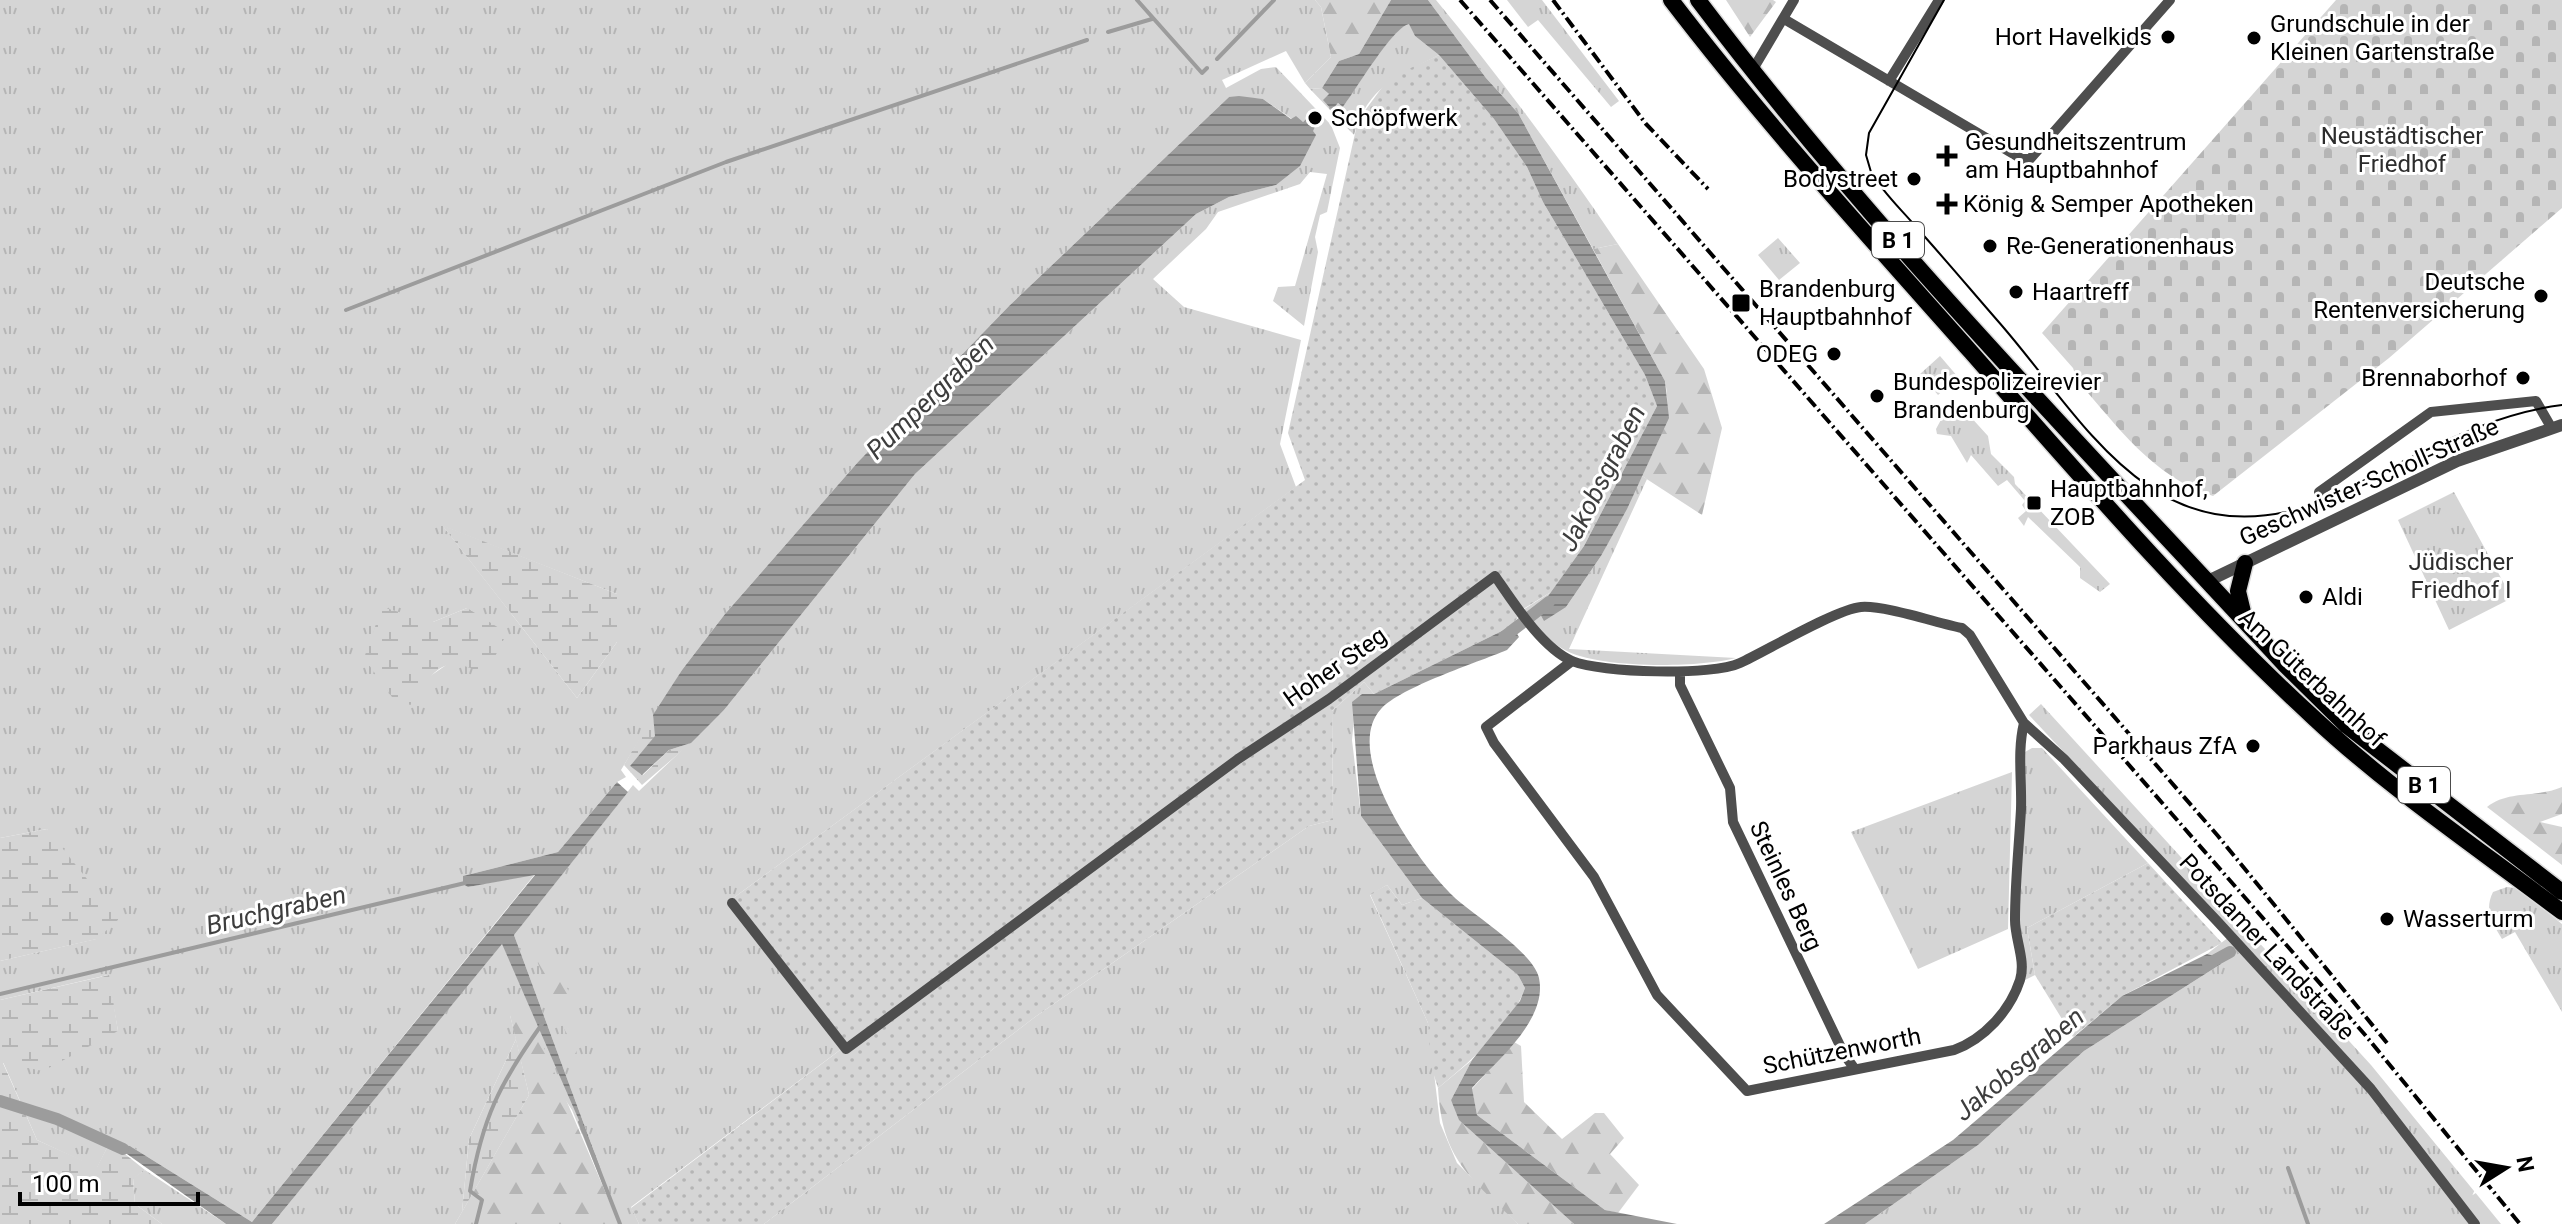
<svg xmlns="http://www.w3.org/2000/svg" width="2562" height="1224" font-family="Roboto,sans-serif">
<defs>
<pattern id="grass-tufts" width="24" height="20" patternUnits="userSpaceOnUse" patternTransform="scale(2)"><rect width="24" height="20" fill="#d5d5d5"/><path d="M3 7l-1-3M5 7V3M7 7l1-3M15 17l-1-3M17 17v-4M19 17l1-3" fill="none" stroke="#b5b5b5"/></pattern>
<pattern id="forest-firs" width="22" height="20" patternUnits="userSpaceOnUse" patternTransform="scale(2)"><rect width="22" height="20" fill="#d5d5d5"/><path d="M5 1l3.5 6h-7zM16 11l3.5 6h-7z" fill="#b5b5b5"/></pattern>
<pattern id="wetland-marsh" width="20" height="14" patternUnits="userSpaceOnUse" patternTransform="scale(2)"><rect width="20" height="14" fill="#d5d5d5"/><path d="M1 5h8M5 5V1M11 12h8M15 12V8" fill="none" stroke="#b5b5b5"/></pattern>
<pattern id="cemetery-stones" width="16" height="16" patternUnits="userSpaceOnUse" patternTransform="scale(2)"><rect width="16" height="16" fill="#d5d5d5"/><path d="M2 7V4a2 2 0 0 1 4 0v3zM10 15v-3a2 2 0 0 1 4 0v3z" fill="#b5b5b5"/></pattern>
<pattern id="garden-dots" width="8" height="8" patternUnits="userSpaceOnUse" patternTransform="scale(2)"><rect width="8" height="8" fill="#d5d5d5"/><path d="M2 2h.1M6 6h.1" fill="none" stroke="#b5b5b5" stroke-width="1.8" stroke-linecap="round"/></pattern>
<pattern id="water-rules" width="6" height="5" patternUnits="userSpaceOnUse" patternTransform="scale(2)"><rect width="6" height="5" fill="#9c9c9c"/><path d="M0 2.5h6" fill="none" stroke="#7d7d7d"/></pattern>
</defs>
<rect width="100%" height="100%" fill="#fff"/>
<path fill="url(#grass-tufts)" fill-rule="evenodd" d="M0 0H1315L1321 7 1331 57 1305 83 1286 51 1222 80 1226 88 1261 69 1276 67 1331 125 1340 148 1327 212 1320 215 1315 237 1318 252 1304 326 1273 301 1278 287 1295 286 1327 174 1310 172 1300 184 1218 212 1206 229 1153 279 1184 307 1301 340 1280 444 1296 487 732 899 848 1044 631 1207 639 1224H619L572 1110 510 1015 516 1039 469 1139 462 1212 455 1224H272L502 943 595 1154 514 935 633 785 639 791 724 710 915 474 1196 214 1229 197 1276 185 1315 127 1306 119 1303 122 1292 119 1263 99 1229 97 1009 306 858 462 725 614 682 670 621 770 626 777 617 782 558 852 463 876 468 887 535 874 252 1222 130 1146 111 1140 97 1168 37 1140 3 1062 118 1031 108 975 0 1000V961L96 939 47 829 0 838ZM443 526 617 594V642L577 698ZM467 608 468 665 449 663 426 679 433 622Z
M1428 0H1436C1501 79 1561 159 1618 244L1593 249 1518 113 1486 78Z
M1507 0H1542L1619 101 1611 107 1538 20 1528 27Z
M1409 23 1415 36 1439 55C1399 75 1367 87 1354 135L1310 89 1322 88 1329 94 1333 109 1338 103 1343 107C1355 90 1392 28 1409 23Z
M1778 238 1800 263 1779 280 1758 255Z
M1940 356 1958 377 1938 395 1920 374Z
M1959 410 1968 414 1988 436 1991 454 2014 477 2015 484 2110 584 2100 592 2080 578V567L2028 517 2024 526 2018 518 2026 511 2022 505 2025 501 2007 480 1998 486 1971 455 1967 463 1951 436 1937 434 1936 429 1943 416Z
M1642 476 1647 479 1569 649 1736 658C1698 668 1596 669 1563 649 1547 640 1534 623 1523 610L1551 592 1538 610 1566 607 1601 556Z
M2454 492 2512 598 2449 630 2398 520Z
M1364 682 1374 694H1362L1355 709 1352 740 1361 816 1422 898 1402 905 1387 885 1370 895 1428 1023 1440 1123 1457 1163 1518 1224H764L1035 1017 1309 826 1333 820 1332 711Z
M2041 704 2371 1065 2501 1224H1865L1978 1145 2084 1051 2221 964 2222 958 2207 954 2234 933 2029 715Z
M2032 748H2042L2148 863 2027 928 2035 975 2025 980 2017 920 2025 752Z
M2012 772 2008 929 1918 969 1851 832Z
M2507 887 2517 888 2562 924V1012L2515 932 2502 939C2492 923 2484 910 2493 892Z
M145 1170 226 1224H162L135 1204 133 1178Z"/>
<path fill="url(#forest-firs)" d="M1315 0H1391L1359 54 1339 61 1322 88 1310 89 1305 83 1331 57 1321 7Z
M1726 0H1773L1776 2 1750 37Z
M1618 244 1704 369 1722 428 1702 515 1642 476C1658 440 1673 421 1665 381L1593 249Z
M2562 787V814L2540 822 2562 827V865L2487 807C2508 790 2537 798 2562 787Z
M543 944 574 1001 577 1061 537 961Z
M521 994 619 1224H455L529 1095 510 1015Z
M1514 1042 1521 1046 1524 1102 1562 1139 1595 1113H1604L1624 1138 1610 1154 1639 1185 1618 1213 1605 1210 1477 1115 1472 1089Z
M1472 1060 1451 1100 1468 1128 1574 1224H1518C1470 1177 1442 1160 1438 1088Z"/>
<path fill="url(#wetland-marsh)" d="M442 525 617 594V642L577 698Z
M382 607 433 622 467 608 507 633 485 676C447 652 431 668 415 705L397 704 364 658Z
M653 715 656 736 630 766 643 775 669 750 691 743 642 785 624 765Z
M47 829 119 919 97 939 0 961V838Z
M109 975 118 1031 43 1071 3 1063 37 1140 97 1167 110 1142 145 1170 133 1179 135 1204 162 1224H0V1000Z
M516 1039 529 1095 462 1212 469 1139Z"/>
<path fill="url(#cemetery-stones)" d="M2336 0H2562V208L2389 358 2213 496C2153 477 2117 426 2077 380L2073 368 2042 333Z"/>
<path fill="url(#garden-dots)" d="M1439 55 1494 119 1527 167 1543 202 1645 375 1657 406 1584 546 1551 592 1523 609 1512 626 1374 694 1364 682 1332 711 1333 820 1309 826 1035 1017 764 1224H639L631 1208 848 1044 732 899 1305 480 1288 433 1358 120 1389 78Z
M2148 863 2222 943 2122 996 2073 1037 2035 975 2027 928Z
M1387 885 1402 905 1422 898 1518 975 1525 988C1511 1028 1469 1062 1438 1088L1431 1066 1428 1023 1370 894Z"/>
<path fill="url(#water-rules)" d="M1391 0H1428L1486 78 1518 113 1665 381 1669 418 1627 509 1601 556 1566 607 1544 621 1538 610 1584 546 1657 406 1645 375 1543 202 1527 167 1494 119 1439 55 1415 36 1409 24C1393 27 1355 91 1343 107L1338 103 1332 110 1323 100 1329 94 1322 88 1339 61 1359 54Z
M1239 96 1263 99 1291 119 1296 116 1303 122 1306 119 1315 127 1313 131 1316 135 1300 166 1276 185 1229 197 1196 214 915 474 724 710 691 743 669 750 642 775 630 766 655 736 653 715 682 670 725 614 858 462 1009 306 1229 97Z
M1512 626 1519 637 1507 650C1476 663 1401 687 1381 709 1339 754 1424 873 1461 903 1480 919 1534 954 1539 978 1548 1020 1496 1061 1472 1088L1477 1115 1605 1210 1677 1224H1574L1459 1120 1451 1100 1472 1060 1520 1001 1525 988 1518 975 1422 898 1361 816 1352 702 1362 694H1374Z
M617 782 628 792 514 935 602 1173 502 944 272 1224H226L110 1142 130 1146 252 1222 535 875 468 887 463 884V876L558 852Z
M2207 954 2222 958 2221 964 2084 1051 1978 1145 1865 1224H1824L1953 1140 2122 996Z"/>
<g fill="none" stroke-linecap="round" stroke-linejoin="round">
<path stroke="#9c9c9c" stroke-width="4" d="M1137 0 1202 73 1207 68
M1108 32 1152 19
M1217 59 1274 0
M346 310 726 162 1087 40
M0 994 465 883
M580 1122 620 1224
M2288 1168 2308 1224
M476 1224 482 1200 470 1191C482 1118 500 1083 542 1024"/>
<path stroke="#9c9c9c" stroke-width="12" d="M1504 637 1549 602
M2208 964 2230 952
M0 1101 57 1119 123 1149"/>
<g stroke="#dbdbdb" stroke-width="19">
<path id="primary" d="M1671 0C1765 123 1869 237 1971 352 2081 477 2191 605 2314 718 2390 789 2479 849 2562 912
M1698 0C1876 236 2085 448 2285 665L2347 726 2562 892
M2244 616 2238 591 2245 563"/>
</g>
<path stroke="#4e4e4e" stroke-width="10" d="M1784 19 2022 159H2030L2170 0
M1752 71 1794 0
M1889 81 1939 0
M2319 492 2431 412 2536 401 2551 427
M1572 661 1486 727 1494 743 1594 877 1657 995 1747 1091 1954 1050C1984 1039 2010 1011 2020 980 2026 960 2015 940 2015 920 2015 883 2019 846 2021 809 2022 780 2017 752 2024 723
M1680 672V685L1730 788 1733 822 1844 1054 1854 1068
M732 903 846 1049 1238 759 1329 699 1495 576C1513 602 1542 648 1572 661 1601 673 1713 676 1740 663 1766 651 1837 609 1861 607 1884 605 1937 623 1962 628L1970 635 2024 723 2064 759 2217 921 2371 1089 2475 1224"/>
<path stroke="#4e4e4e" stroke-width="12" d="M2208 581 2457 461 2562 425"/>
<use href="#primary" stroke="#000" stroke-width="16"/>
<path stroke="#000" stroke-width="2" d="M1944 0 1869 133 1866 155 1871 172C1883 193 1902 210 1917 228 1944 258 1970 289 1997 320 2081 415 2146 550 2298 509 2321 503 2343 490 2365 480 2430 449 2490 414 2562 405"/>
<path stroke="#000" stroke-width="4" stroke-dasharray="12 4 2 4" stroke-linecap="butt" d="M1460 0 2366 1036 2520 1224
M1490 0 2218 836 2387 1043
M1553 0 1646 124 1708 189"/>
</g>
<g fill="#000" stroke="#fff" stroke-width="3">
<circle cx="2168" cy="37" r="8"/>
<circle cx="2254" cy="38" r="8"/>
<circle cx="1315" cy="118" r="8"/>
<path d="M1943 144h8v8h8v8h-8v8h-8v-8h-8v-8h8z"/>
<circle cx="1914" cy="179" r="8"/>
<path d="M1943 192h8v8h8v8h-8v8h-8v-8h-8v-8h8z"/>
<circle cx="1990" cy="246" r="8"/>
<circle cx="2016" cy="292" r="8"/>
<circle cx="2541" cy="296" r="8"/>
<rect x="1731" y="293" width="20" height="20" rx="4"/>
<circle cx="1834" cy="354" r="8"/>
<circle cx="2523" cy="378" r="8"/>
<circle cx="1877" cy="396" r="8"/>
<rect x="2026" y="495" width="16" height="16" rx="4"/>
<circle cx="2306" cy="597" r="8"/>
<circle cx="2253" cy="746" r="8"/>
<circle cx="2387" cy="919" r="8"/>
</g>
<g text-anchor="middle" dominant-baseline="central" stroke-width="6" stroke-linejoin="round" paint-order="stroke">
<g fill="#fff" stroke="#4c4c4c" stroke-width="2">
<rect x="1872" y="222" width="52" height="36" rx="6"/>
<rect x="2398" y="767" width="52" height="36" rx="6"/>
</g>
<g font-size="22" font-weight="bold" fill="#000">
<text x="1898" y="240">B 1</text>
<text x="2424" y="785">B 1</text>
</g>
<g font-size="24" fill="#000" stroke="#fff" text-anchor="start">
<text x="2270" y="24">Grundschule in der<tspan x="2270" dy="28">Kleinen Gartenstraße</tspan></text>
<text x="2152" y="37" text-anchor="end">Hort Havelkids</text>
<text x="1331" y="118">Schöpfwerk</text>
<text x="1965" y="142">Gesundheitszentrum<tspan x="1965" dy="28">am Hauptbahnhof</tspan></text>
<text x="1898" y="179" text-anchor="end">Bodystreet</text>
<text x="1963" y="204">König &amp; Semper Apotheken</text>
<text x="2006" y="246">Re-Generationenhaus</text>
<text x="2525" y="282" text-anchor="end">Deutsche<tspan x="2525" dy="28">Rentenversicherung</tspan></text>
<text x="1759" y="289">Brandenburg<tspan x="1759" dy="28">Hauptbahnhof</tspan></text>
<text x="2032" y="292">Haartreff</text>
<text x="1818" y="354" text-anchor="end">ODEG</text>
<text x="2507" y="378" text-anchor="end">Brennaborhof</text>
<text x="1893" y="382">Bundespolizeirevier<tspan x="1893" dy="28">Brandenburg</tspan></text>
<text x="2050" y="489">Hauptbahnhof,<tspan x="2050" dy="28">ZOB</tspan></text>
<text x="2322" y="597">Aldi</text>
<text x="2237" y="746" text-anchor="end">Parkhaus ZfA</text>
<text x="2403" y="919">Wasserturm</text>
</g>
<g font-size="24" fill="#2c2c2c" stroke="#fff">
<text x="2402" y="136">Neustädtischer<tspan x="2402" dy="28">Friedhof</tspan></text>
<text x="2461" y="562">Jüdischer<tspan x="2461" dy="28">Friedhof I</tspan></text>
</g>
<g font-size="24" fill="#000" stroke="#fff">
<text transform="translate(2369 482) rotate(-24)">Geschwister-Scholl-Straße</text>
<text transform="translate(1335 667) rotate(-35)">Hoher Steg</text>
<text transform="translate(2312 678) rotate(43)">Am Güterbahnhof</text>
<text transform="translate(1786 886) rotate(65)">Steinles Berg</text>
<text transform="translate(2267 947) rotate(47)">Potsdamer Landstraße</text>
<text transform="translate(1842 1051) rotate(-11)">Schützenworth</text>
</g>
<g font-size="26" font-style="italic" fill="#3d3d3d" stroke="#fff">
<text transform="translate(930 397) rotate(-44)">Pumpergraben</text>
<text transform="translate(1602 478) rotate(-63)">Jakobsgraben</text>
<text transform="translate(276 910) rotate(-13)">Bruchgraben</text>
<text transform="translate(2019 1064) rotate(-40)">Jakobsgraben</text>
</g>
</g>
<g transform="translate(2506 1168) rotate(79)" stroke="#ffffff" stroke-width="6" paint-order="stroke">
<path d="M0-6L14 30L0 20L-14 30Z" fill="#000000"/>
<text y="-12" font-size="22" font-weight="bold" text-anchor="middle" fill="#000000">N</text>
</g>
<path d="M20 1192v12h178v-12" fill="none" stroke="#000000" stroke-width="4"/>
<text x="32" y="1192" font-size="24" fill="#000000" stroke="#ffffff" stroke-width="6" paint-order="stroke">100 m</text>
</svg>
